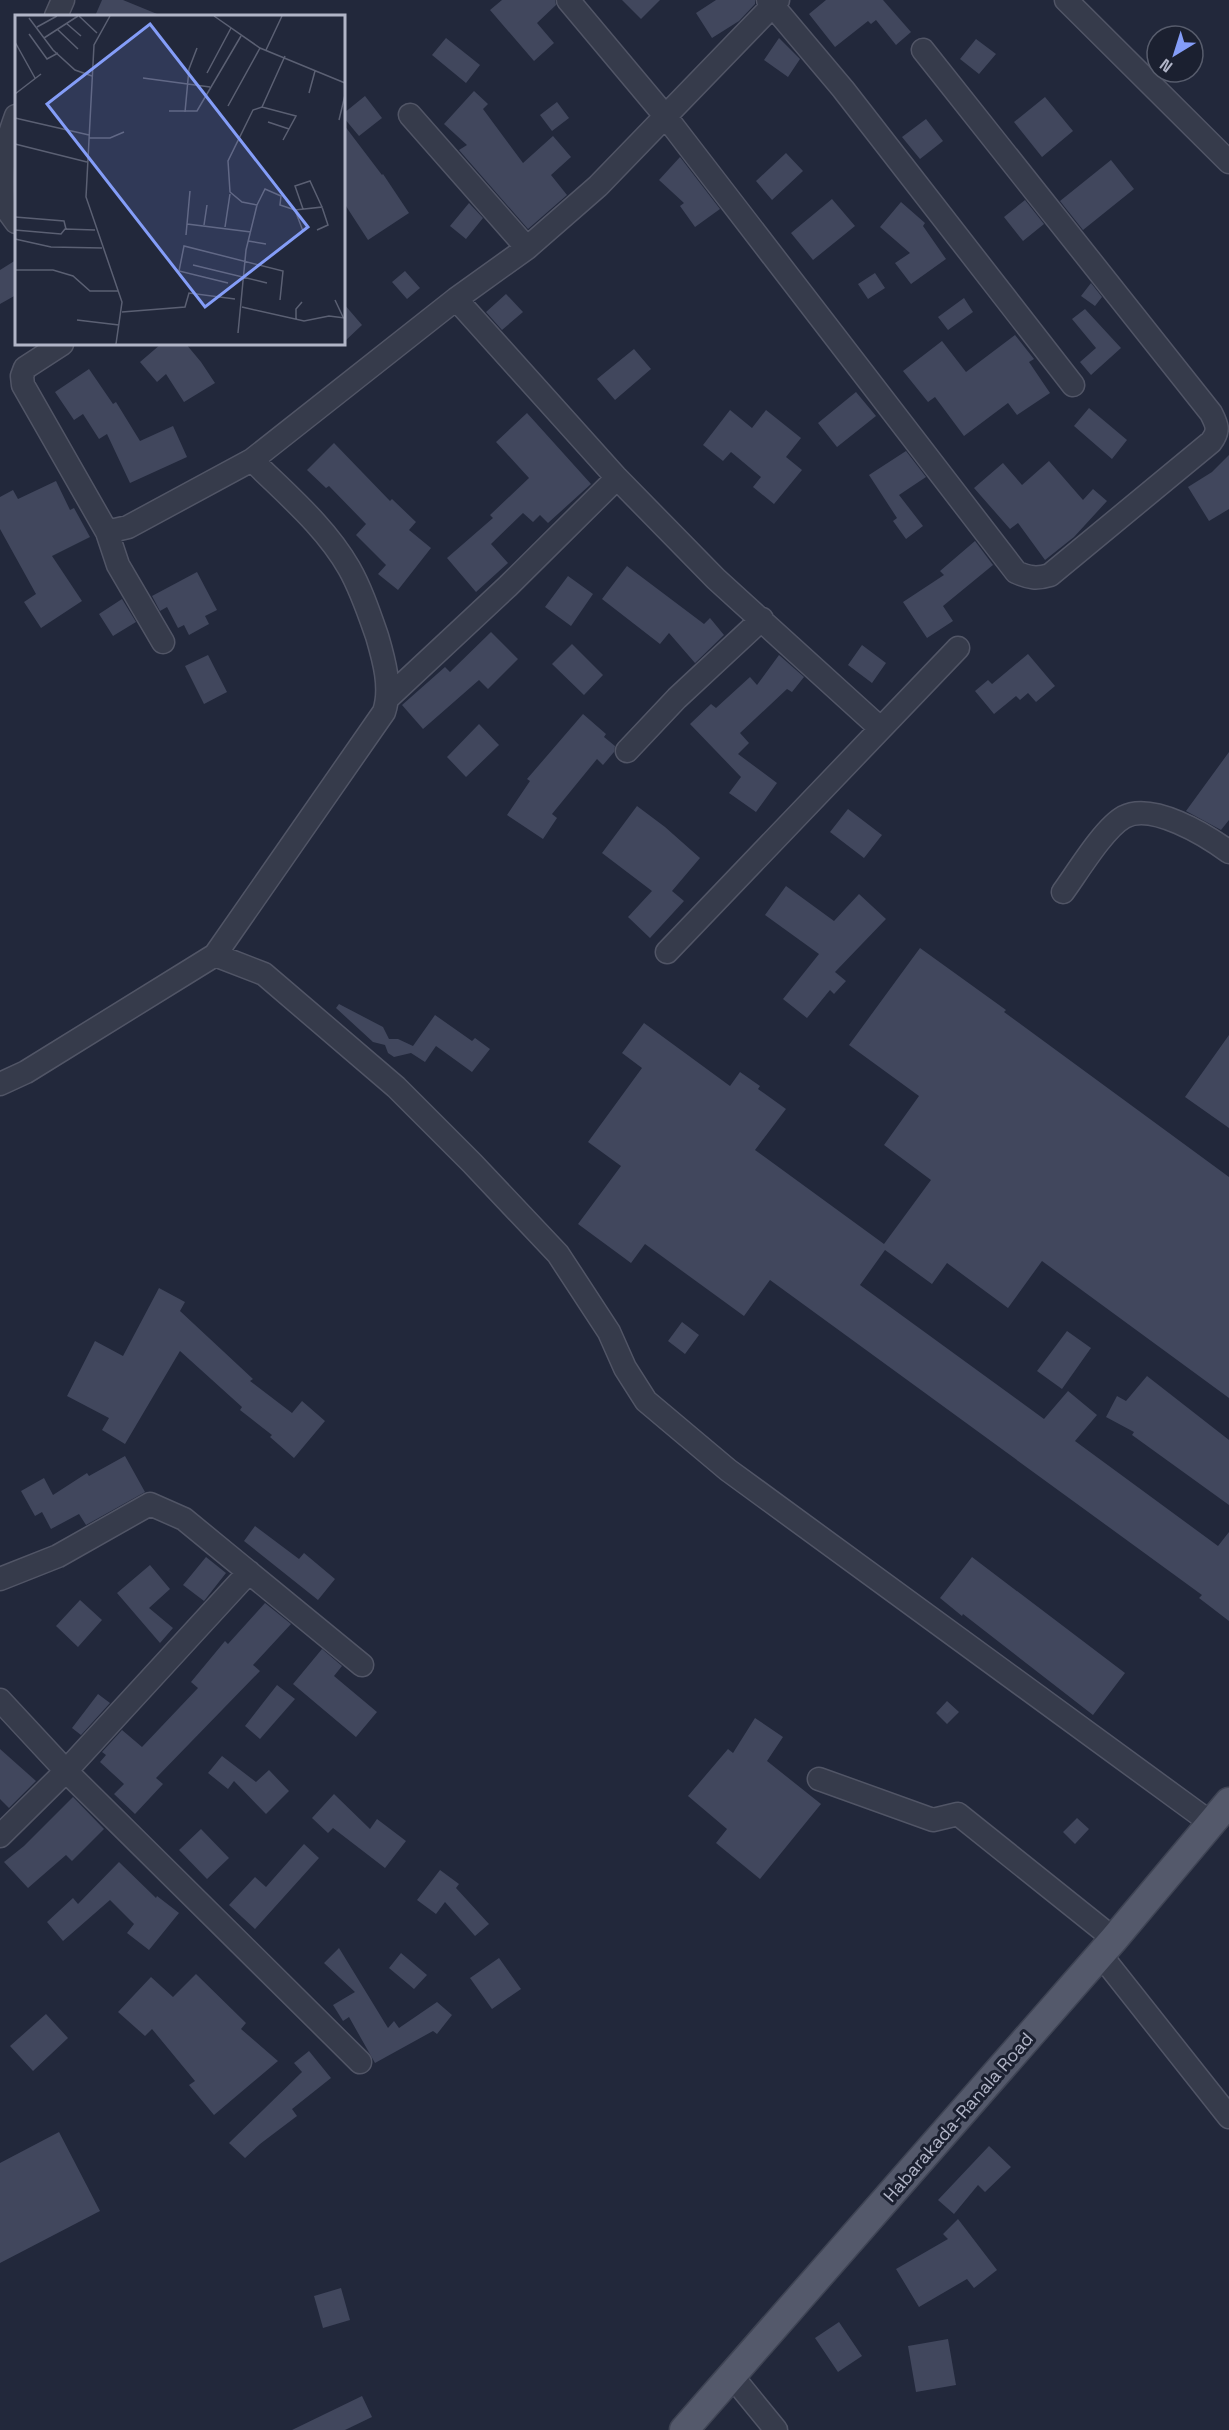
<svg xmlns="http://www.w3.org/2000/svg" width="1229" height="2430" font-family="'Space Grotesk',sans-serif">
<rect width="100%" height="100%" fill="#22283b"/>
<path fill="#41475d" d="M102 0H123L162 16H95Z
M502 0H555L556 5 537 23 554 43 534 61 490 10Z
M622 0H660L641 19Z
M716 0H755V4L739 21 712 38 696 13Z
M826 0H883L911 32 896 45 876 20 871 24 868 21 835 47 809 14Z
M446 38 480 65 466 83 432 55Z
M779 38 800 59 788 77 764 60Z
M976 39 996 54 979 74 960 59Z
M474 91 488 104 483 109 523 163 553 136 571 157 551 175 567 195 528 229 459 150 467 145 444 124Z
M365 96 382 118 359 136 344 118V113Z
M1045 97 1073 131 1042 157 1014 122Z
M557 102 569 118 552 131 540 115Z
M926 119 943 141 920 159 902 137Z
M344 125 382 175 383 174 409 213 368 240 344 203Z
M786 153 803 171 772 200 756 181Z
M680 157 720 209 695 227 680 206 684 203 659 180Z
M1111 160 1134 189 1083 230 1060 201Z
M832 199 855 226 813 260 791 233Z
M1025 200 1044 224 1023 241 1004 217Z
M901 202 925 223 923 226 946 259 911 284 895 263 910 253 880 227Z
M469 203 483 218 466 239 450 226Z
M16 260V295L0 304V270Z
M405 271 420 288 407 299 392 282Z
M875 273 885 288 868 299 858 284Z
M1091 283 1102 297 1095 306 1081 296Z
M506 294 523 312 502 330 486 312Z
M964 298 973 312 948 330 938 317Z
M344 304 362 325 344 342Z
M1085 309 1121 348 1091 375 1080 362 1096 348 1072 319Z
M1015 335 1034 359 1029 362 1050 393 1017 415 1008 403 964 436 935 397 928 402 903 371 942 341 966 372Z
M161 344H186L201 362 215 383 184 402 166 374 157 382 140 362Z
M634 349 651 369 615 400 597 379Z
M89 369 113 404 116 402 140 441 173 426 187 457 130 483 107 434 99 439 83 414 74 420 55 392Z
M856 392 876 416 837 447 818 423Z
M1089 408 1127 440 1112 459 1074 426Z
M730 410 752 428 766 410 801 438 786 457 802 470 774 504 753 487 761 477 731 452 723 461 703 445Z
M527 413 591 484 548 523 540 515 533 522 523 513 491 544 508 563 476 592 447 558 493 518 490 515 529 478 496 442Z
M334 443 390 501 392 499 416 522 409 530 431 548 398 590 378 574 386 565 356 535 366 524 329 486 326 488 307 470Z
M906 451 926 477 899 495 923 526 906 539 893 521 897 518 869 475Z
M1229 455V509L1209 521 1188 487 1212 472Z
M1049 461 1083 500 1093 489 1107 501 1074 537 1045 560 1018 523 1010 529 974 488 1003 463 1022 485Z
M56 481 70 510 74 508 90 537 52 556 82 601 41 628 24 602 36 594 0 529V497L13 490 18 499Z
M975 541 993 565 943 606 953 621 927 638 903 602 944 575 940 571Z
M627 566 704 624 710 618 724 635 695 663 669 633 660 644 602 599Z
M197 572 217 610 205 616 209 624 189 635 184 625 178 628 167 607 160 611 152 596Z
M568 576 593 594 571 626 545 607Z
M122 599 136 622 113 636 99 614Z
M491 632 518 659 488 689 479 680 423 729 402 705 445 667 450 672Z
M572 644 603 675 584 695 552 664Z
M862 645 886 663 872 683 848 665Z
M1028 654 1055 686 1036 702 1028 693 1020 700 1016 696 994 714 975 691 988 680 992 684Z
M208 655 227 692 204 704 185 666Z
M779 655 804 677 792 692 787 689 740 733 749 743 738 754 777 783 756 812 729 793 741 777 690 724 711 704 716 708 750 677 757 685Z
M583 714 606 734 604 737 615 746 614 752 603 765 597 759 552 814 557 818 543 839 507 815 530 781 527 779Z
M479 724 499 745 466 777 447 757Z
M1229 752V820L1221 830 1186 811Z
M637 806 665 827 700 858 672 891 684 901 650 938 628 917 652 891 602 853Z
M848 809 882 835 864 858 830 832Z
M786 886 834 921 859 894 886 919 835 972 846 981 834 994 830 990 807 1018 783 999 819 954 765 915Z
M920 948 1006 1010 1004 1012 1229 1177V1398L1042 1261 1008 1308 947 1263 932 1284 885 1250 860 1285 1044 1419 1068 1391 1097 1415 1075 1441 1218 1546 1229 1532V1621L1199 1598 1202 1595 770 1280 744 1316 645 1244 631 1263 578 1224 621 1166 588 1142 642 1068 622 1053 644 1023 730 1086 740 1072 760 1086 758 1089 786 1109 755 1150 884 1244 931 1180 884 1145 919 1096 849 1045Z
M339 1004 383 1027 389 1039H398L413 1046 435 1015 472 1041 475 1038 490 1049 472 1072 436 1046 425 1062 411 1053 394 1057 388 1053 385 1045 373 1042 336 1008Z
M1229 1035V1128L1185 1097Z
M159 1288 185 1302 180 1311 253 1379 250 1381 292 1413 302 1401 325 1421 294 1458 270 1437 272 1435 240 1410 242 1407 180 1351 125 1444 102 1430 109 1418 67 1396 95 1341 123 1356Z
M682 1322 699 1335 685 1354 668 1341Z
M1067 1331 1091 1348 1062 1389 1037 1371Z
M1147 1376 1229 1440V1505L1132 1435 1134 1432 1106 1417 1117 1396 1126 1401Z
M125 1456 145 1492 86 1525 79 1514 51 1529 42 1512 35 1516 21 1491 44 1478 53 1495 87 1473 89 1476Z
M255 1526 299 1559 304 1553 335 1579 318 1600 244 1541Z
M206 1557 226 1573 204 1601 183 1585Z
M972 1557 1125 1673 1093 1715 963 1614 962 1616 940 1598Z
M150 1565 170 1589 149 1608 173 1628 160 1643 117 1593Z
M80 1600 102 1620 78 1647 56 1626Z
M265 1603 291 1624 253 1665 260 1671 156 1778 163 1784 135 1814 114 1794 124 1784 100 1762 106 1755 102 1752 122 1730 142 1747 198 1688 191 1682 225 1641 228 1644Z
M322 1649 342 1666 334 1676 377 1712 356 1737 293 1684Z
M277 1685 295 1699 260 1739 245 1726Z
M98 1694 110 1703 81 1735 72 1728Z
M947 1701 959 1712 947 1724 936 1713Z
M755 1718 783 1737 767 1761 821 1804 760 1879 716 1843 727 1829 688 1796 728 1749 733 1753Z
M0 1749 36 1781 9 1808 0 1799Z
M222 1756 256 1782 269 1770 289 1791 266 1814 234 1781 228 1789 208 1773Z
M334 1794 370 1829 377 1819 406 1841 385 1868 333 1828 328 1833 312 1818Z
M73 1797 104 1829 72 1861 66 1855 28 1888 4 1862 24 1846Z
M1077 1818 1089 1829 1075 1844 1063 1832Z
M201 1829 229 1858 207 1879 179 1850Z
M304 1844 319 1858 255 1929 229 1905 255 1877 266 1887Z
M119 1862 156 1898 157 1896 179 1913 149 1950 127 1933 134 1924 110 1900 63 1941 47 1922 73 1898 78 1904Z
M440 1870 459 1884 456 1888 489 1924 475 1936 445 1902 436 1914 417 1900Z
M339 1948 388 2028 394 2021 399 2028 437 2002 452 2015 437 2034 433 2031 375 2063 349 2017 343 2021 333 2005 355 1992 324 1963Z
M401 1953 427 1975 414 1989 389 1968Z
M499 1958 521 1989 492 2009 470 1978Z
M196 1974 246 2023 241 2029 278 2061 214 2115 189 2085 195 2081 152 2029 145 2036 118 2012 151 1977 173 1997Z
M46 2014 68 2038 33 2071 10 2046Z
M309 2051 331 2078 292 2109 297 2116 260 2144 245 2158 229 2143 302 2072 294 2063Z
M59 2132 100 2211 0 2263V2163Z
M989 2146 1011 2167 985 2192 978 2185 954 2214 938 2200Z
M958 2219 997 2270 974 2288 967 2279 919 2307 896 2269 948 2239 943 2234Z
M341 2288 350 2320 323 2328 314 2296Z
M839 2322 862 2356 838 2372 815 2338Z
M948 2339 956 2385 916 2392 908 2346Z
M362 2396 372 2417 345 2430H292Z"/>
<g fill="none" stroke-linecap="round" stroke-linejoin="round">
<g stroke="#515566" stroke-width="25">
<path id="minor" d="M568 0 666 117 1016 572C1029 578 1037 579 1050 575L1211 442C1220 430 1217 425 1211 413L923 50
M768 0 843 89 1073 385
M1066 0 1229 162
M56 16 63 0
M410 115 527 248
M0 200 16 222
M3 202C1 164 3 152 16 116
M456 299 617 478 716 579 880 728
M252 460 456 299 527 248 598 186 778 0
M107 532 118 565 163 642
M389 697 508 586 617 478
M627 751 677 698 762 619
M1063 892C1077 873 1104 828 1124 817 1152 802 1206 835 1229 852
M667 952 958 648
M215 955 264 974 396 1087 472 1163 558 1254 609 1332 625 1368 646 1401 728 1470 1211 1823
M0 1084 26 1072 215 955 384 712C392 688 384 660 377 636 369 613 361 589 349 568 325 526 286 494 252 460L128 527 107 532 23 385 22 376 25 368 62 344
M0 1579 58 1556 150 1504 184 1519 362 1665
M0 1700 66 1771 360 2062
M819 1779 933 1820 958 1814 1114 1939
M0 1836 66 1771 249 1572
M1100 1954 1229 2117
M732 2376 776 2430"/>
</g>
<g stroke="#3f4454" stroke-width="31">
<path id="major" d="M684 2430 1114 1939 1229 1802"/>
</g>
<use href="#minor" stroke="#363b4b" stroke-width="22"/>
<use href="#major" stroke="#54596b" stroke-width="28"/>
</g>
<g text-anchor="middle" dominant-baseline="central" stroke-width="6" stroke-linejoin="round" paint-order="stroke">
<g font-size="18" fill="#b1b5c7" stroke="#1b2030">
<text transform="translate(958 2117) rotate(-49)">Habarakada-Ranala Road</text>
</g>
</g>
<g transform="translate(15 15)">
<rect width="330" height="330" fill="#22283b"/>
<path fill="none" stroke="#5b6073" stroke-width="1.5" d="M64 1 82 18M95 1 79 30 71 182 107 287 101 329M199 1 245 33 330 68M14 3 38 35 60 55 77 61M51 8 66 21M22 12 42 1M42 14 63 34M14 19 32 44 43 38M29 23 63 1M0 27 20 63M251 35 267 1M192 58 216 13M128 63 195 72M294 78 300 56M0 79 26 59M213 91 245 33M247 92 270 41M154 96H182L226 21M170 97 174 54 182 33M0 103 74 120M324 105 330 80M253 107 274 114M74 123H95L109 117M268 125 281 101 247 92 238 95 213 146 215 177 227 187 242 190 250 174 266 181 265 190 280 195 307 192 295 166 280 171 288 194M0 129 72 147M280 195 288 216M0 202 49 206 51 214M172 209 236 217M189 210 192 190M210 212 215 179M0 215 46 219 50 214 80 215M302 215 313 210 307 192M171 220 175 176M0 224 36 232 87 233M233 226 251 229M178 250 252 268M0 255H38L58 261 75 276H103M213 268 164 256 169 231 268 256 265 285M320 285 328 302M227 292 289 306 314 301 330 303M107 297 170 292 174 278 220 284M62 305 104 310M281 305V294L287 287M223 318 231 235 242 190"/>
<path fill="#849df8" fill-opacity="0.15" stroke="#849df8" stroke-width="3" d="M135 9 293 212 190 292 32 89Z"/>
<rect width="330" height="330" fill="none" stroke="#b1b5c7" stroke-width="3"/>
</g>
<g transform="translate(1175 54) rotate(218)"><circle r="28" fill="#1b2030" stroke="#575c6c" stroke-width="1.5"/>
<path d="M0-4.5L10 22L0 15L-10 22Z" fill="#849df8"/>
<text y="-9" font-size="16" font-weight="bold" text-anchor="middle" fill="#b1b5c7">N</text>
</g>
</svg>
